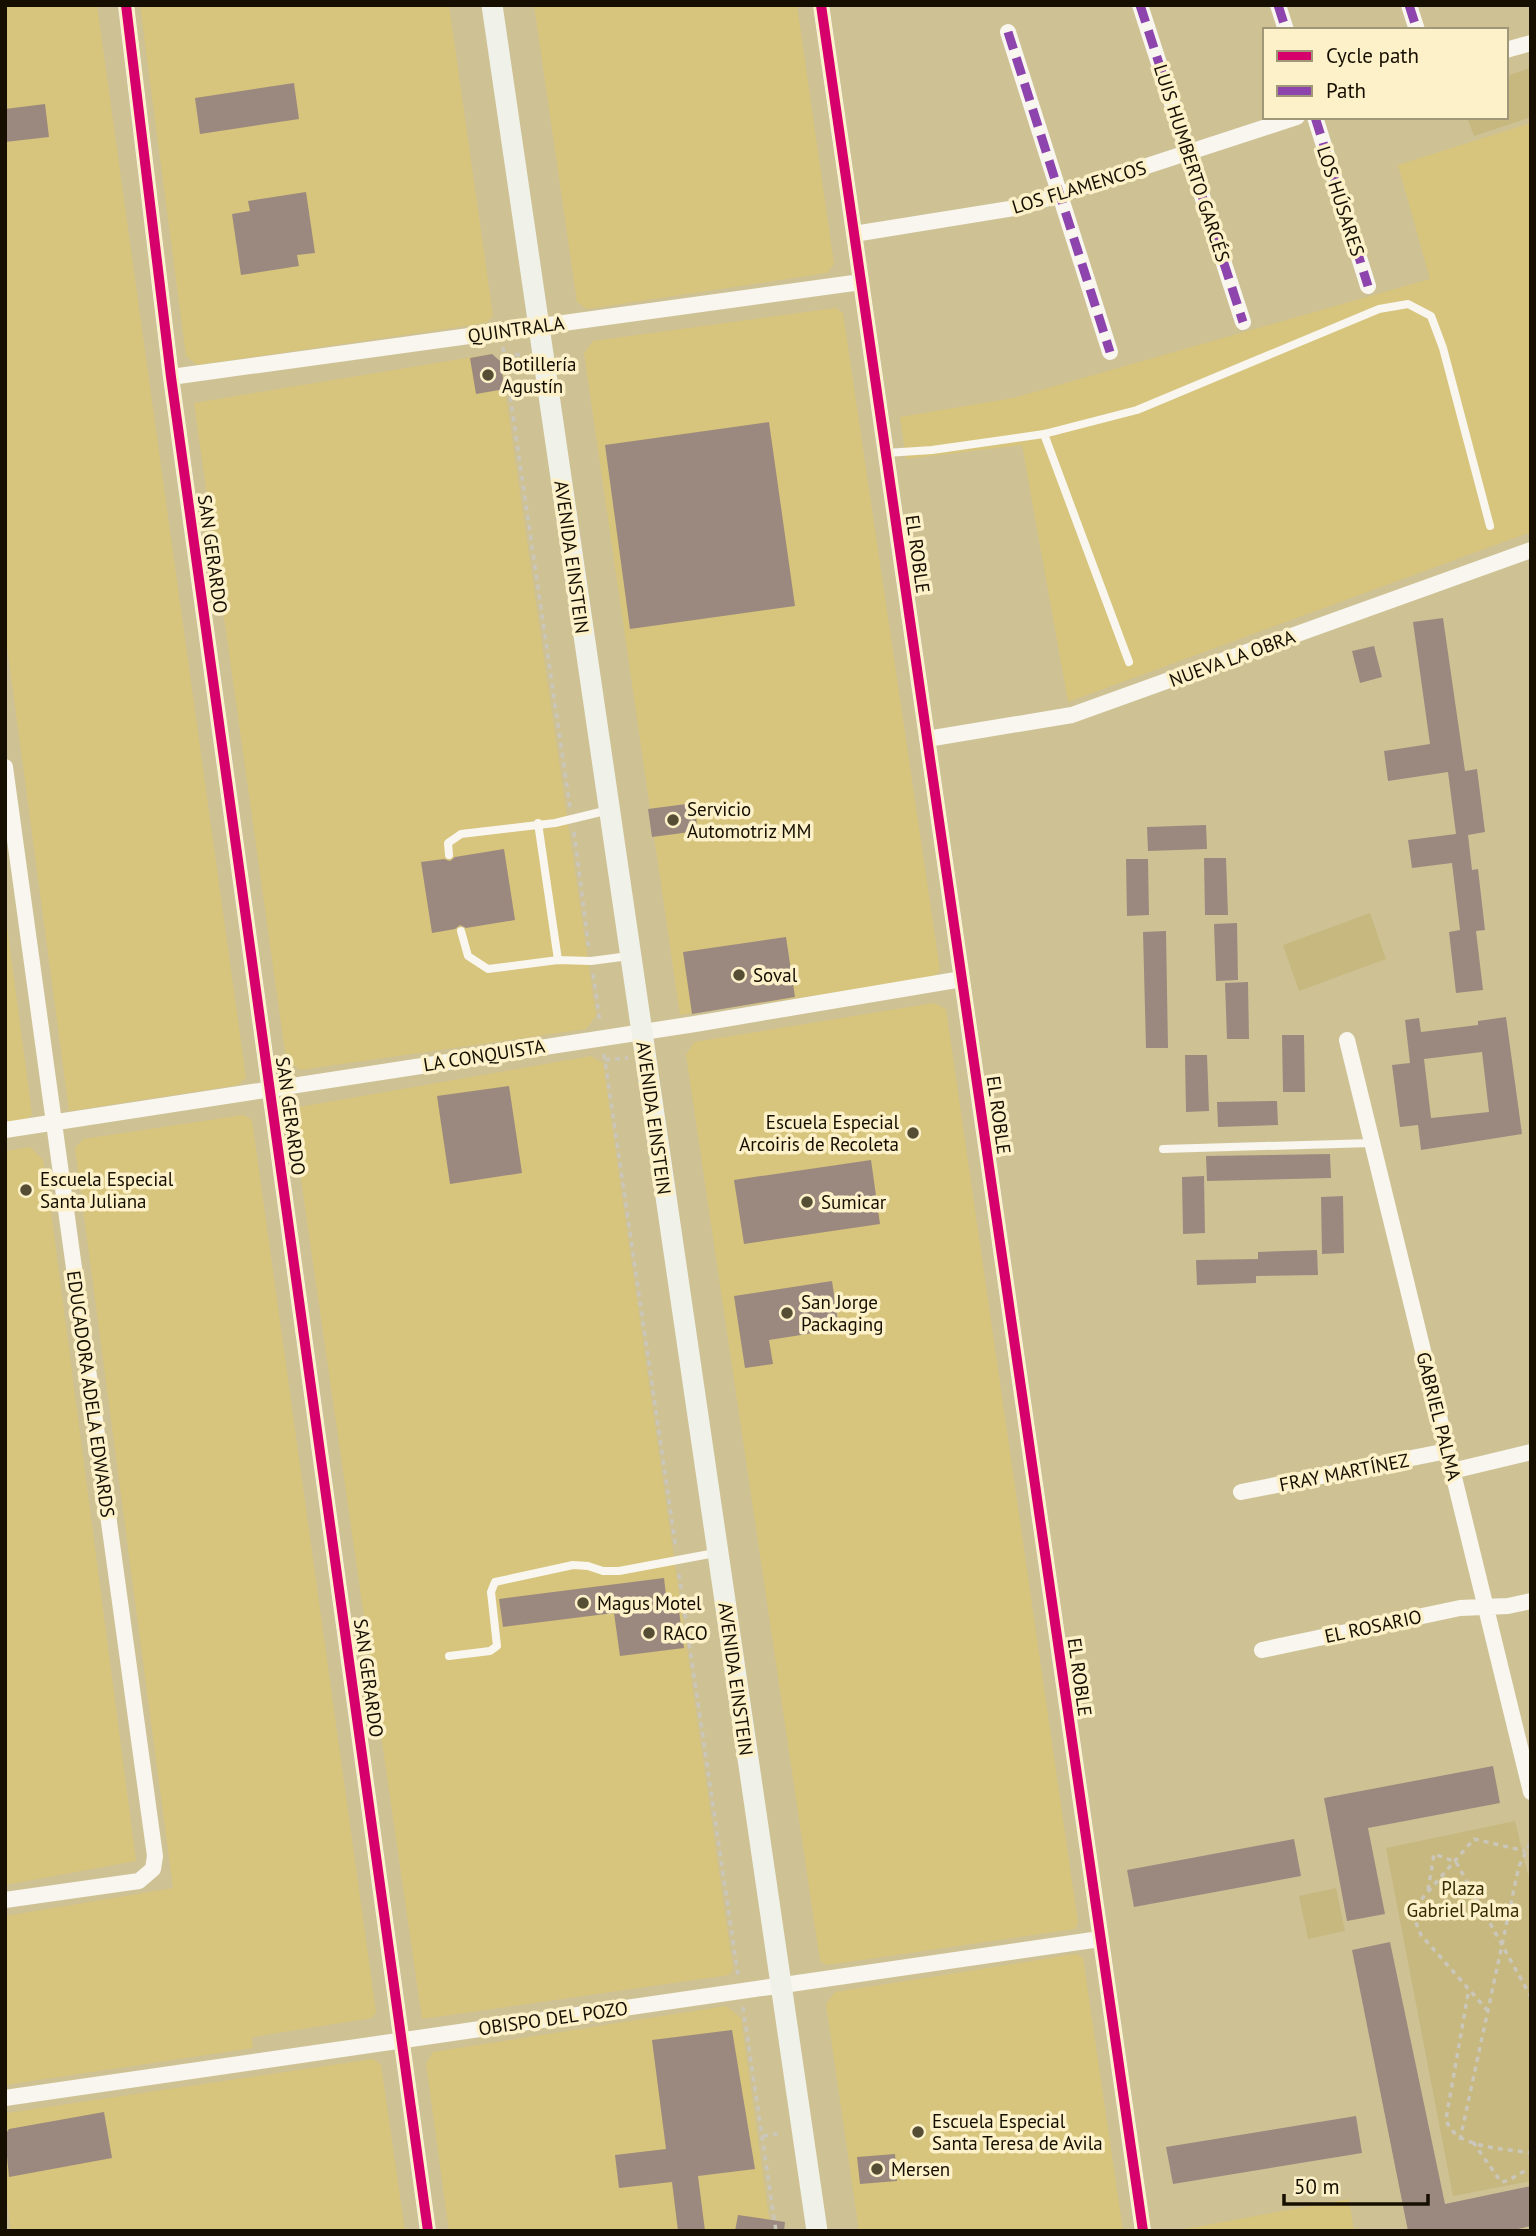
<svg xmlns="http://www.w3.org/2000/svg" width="1536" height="2236" font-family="'PT Sans',sans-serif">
<rect width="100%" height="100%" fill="#cec295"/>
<path fill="#d7c47d" d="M5 5H97L246 1078 238 1085 69 1111 5 631Z
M140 5H449L493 316 486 323 197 365 186 356Z
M534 5H797L834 264 827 273 587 309 577 302Z
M1531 123V532L1068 702 1022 445 906 459 900 417 1013 398 1430 279 1398 165Z
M836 308 843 313 940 970 934 978 680 1015 584 353 593 341Z
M491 354 500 361 505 389 596 1016 586 1029 300 1070 286 1059 194 403Z
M5 911 32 1114 25 1121 5 1124Z
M934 1003 946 1009 1078 1923 1075 1929 827 1965 820 1961 686 1055 694 1042Z
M591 1056 603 1063 733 1969 729 1975 422 2019 292 1117 299 1107Z
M243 1115 252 1120 376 2012 372 2018 252 2037 253 2048 5 2085V1916L173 1888 75 1148 83 1139Z
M30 1147 43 1160 52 1219 136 1861 5 1885V1151Z
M1076 1954 1083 1958 1123 2231H859L826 2004 835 1992Z
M726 2006 741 2018 771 2231H449L426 2064 433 2052Z
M373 2059 381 2065 405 2231H11L5 2188 7 2113Z
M1349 2199 1354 2231H1173Z"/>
<path fill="#c7b87f" d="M1531 68V117L1474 136 1467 117H1506V76Z
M1370 913 1386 959 1299 991 1283 945Z
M1515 1821 1531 1887V2181L1453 2196 1386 1848Z
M1336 1888 1345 1931 1308 1939 1299 1896Z"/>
<path fill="#9b897f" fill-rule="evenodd" d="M294 83 299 119 200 134 195 98Z
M45 104 49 137 5 142V109Z
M306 192 315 253 297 255 299 266 241 275 232 214 250 211 248 201Z
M492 354 500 361 505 389 476 394 470 358Z
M769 422 795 606 630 629 605 445Z
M1443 618 1465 771 1477 769 1485 832 1468 835 1472 870 1478 869 1485 930 1476 931 1483 990 1456 993 1449 932 1460 930 1452 863 1412 868 1408 840 1456 834 1448 772 1388 781 1384 751 1430 744 1413 622Z
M1374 646 1382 677 1360 683 1352 651Z
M694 803 698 831 652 837 648 809Z
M1206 825 1207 849 1148 851 1147 827Z
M504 849 515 920 466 928 460 925 455 929 432 933 421 862 444 859 450 861 455 857Z
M1204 858H1226L1228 915H1205Z
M1126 859H1148L1149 915 1127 916Z
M1237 923 1238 980 1216 981 1214 924Z
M1166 931 1168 1048H1146L1143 932Z
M786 937 795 997 692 1014 683 952Z
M1248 982 1249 1039H1227L1225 983Z
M1506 1017 1522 1134 1421 1150 1418 1125 1400 1127 1392 1065 1410 1063 1405 1020 1419 1018 1421 1032 1478 1025V1021ZM1482 1052 1489 1112 1431 1118 1424 1059Z
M1282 1035H1304L1305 1092H1283Z
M1185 1055H1207L1209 1111 1186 1112Z
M509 1086 522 1173 450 1184 437 1096Z
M1277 1101 1278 1125 1218 1127 1217 1102Z
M1330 1154 1331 1178 1207 1181 1206 1156Z
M871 1160 880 1224 744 1244 734 1180Z
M1204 1176 1205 1233 1183 1234 1182 1177Z
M1343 1196 1344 1253 1322 1254 1321 1197Z
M1317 1250 1318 1275 1256 1276V1283L1197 1285 1196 1260 1258 1259V1252Z
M832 1281 839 1329 769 1340 773 1364 745 1368 734 1296Z
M664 1578 668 1612 679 1611 684 1648 620 1656 614 1613 503 1627 499 1599Z
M1493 1766 1500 1803 1368 1828 1385 1914 1347 1921 1324 1798Z
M1294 1839 1301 1876 1134 1907 1127 1870Z
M1390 1942 1445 2204 1531 2186V2226L1509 2231H1408L1352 1950Z
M732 2030 755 2169 698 2176 705 2231H678L672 2182 619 2188 615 2155 666 2149 652 2040Z
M104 2112 112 2158 9 2177 5 2135 9 2129Z
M1356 2116 1362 2153 1173 2184 1166 2147Z
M895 2154 897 2181 860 2184 857 2157Z
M738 2215 785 2222 784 2231H735Z"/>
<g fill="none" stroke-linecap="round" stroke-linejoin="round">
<path stroke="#cac6b9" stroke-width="3.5" stroke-dasharray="5 5" stroke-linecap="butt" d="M503 347 570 807
M505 356 523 354
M574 832 589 949
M593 974 600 1022
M604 1054 676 1549
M605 1060 628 1058
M679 1574 738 1975
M1428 1890 1434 1854 1456 1862 1531 1997
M1468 1994 1446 2119C1454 2149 1504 2148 1531 2153
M743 2007 776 2231
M1488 2011 1421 1935 1414 1918 1419 1902 1474 1839 1525 1851
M763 2136 783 2133
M1460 2140 1519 1866 1531 1842
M1473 2142 1501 2182C1513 2181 1518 2171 1531 2170"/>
<path stroke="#f8f6ef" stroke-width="8" d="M1044 434 1129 662
M886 453 932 450 1044 434 1137 410 1379 309 1408 304 1431 316 1443 348 1490 526
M538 823 558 960
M449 855 448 843 461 834 555 823 609 810
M461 931 468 956 488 969 558 960 591 961 629 956
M1163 1149 1372 1143
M449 1656 490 1651 497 1646 491 1592 495 1582 573 1565 588 1566 603 1571H619L715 1553"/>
<path stroke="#f8f6ef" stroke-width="16" d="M126 5 171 377 428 2231
M821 5 1143 2231
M1140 5 1243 322
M1278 5 1286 30
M1409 5 1417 30
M1008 32 1110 352
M1506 50 1531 43
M1315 117 1368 286
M854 234 1021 207 1297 117
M171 377 861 282
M927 739 1072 715 1531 550
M5 767 155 1856 153 1869 139 1881 5 1900
M1347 1040 1531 1792
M5 1130 695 1024 962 979
M1452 1471 1531 1452
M1241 1492 1447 1451
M1262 1650 1460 1608 1508 1606 1531 1601
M5 2098 1100 1939"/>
<path stroke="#f0f1e8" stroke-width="21" d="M492 5 817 2231"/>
<path stroke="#8e44ad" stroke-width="9" stroke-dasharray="18 9" stroke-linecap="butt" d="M1140 5 1243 322
M1278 5 1286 30
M1409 5 1417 30
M1008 32 1110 352
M1315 117 1368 286"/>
<g stroke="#fcf1c9" stroke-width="15">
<path id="cycleway" d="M126 5 171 377 428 2231
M821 5 1143 2231"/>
</g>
<use href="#cycleway" stroke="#d6006c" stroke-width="10"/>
</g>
<g fill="#564e34" stroke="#fcf1c9" stroke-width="2.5">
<circle cx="488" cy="375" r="7"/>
<circle cx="673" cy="820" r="7"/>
<circle cx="739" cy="975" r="7"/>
<circle cx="913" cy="1133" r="7"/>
<circle cx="26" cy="1190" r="7"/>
<circle cx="807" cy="1202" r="7"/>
<circle cx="787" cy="1313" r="7"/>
<circle cx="583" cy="1603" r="7"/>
<circle cx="649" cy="1633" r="7"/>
<circle cx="918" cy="2132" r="7"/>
<circle cx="877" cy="2169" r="7"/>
</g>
<g text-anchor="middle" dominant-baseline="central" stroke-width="7" stroke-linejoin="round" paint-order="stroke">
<g font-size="19" fill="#160f00" stroke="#fcf1c9">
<text transform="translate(1192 163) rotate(72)">LUIS HUMBERTO GARCÉS</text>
<text transform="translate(1079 187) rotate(-17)">LOS FLAMENCOS</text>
<text transform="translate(1341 201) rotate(72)">LOS HÚSARES</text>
<text transform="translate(516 329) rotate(-8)">QUINTRALA</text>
<text transform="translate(213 554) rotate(82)">SAN GERARDO</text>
<text transform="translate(918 554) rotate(82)">EL ROBLE</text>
<text transform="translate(572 557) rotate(82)">AVENIDA EINSTEIN</text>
<text transform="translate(1232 658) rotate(-20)">NUEVA LA OBRA</text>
<text transform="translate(484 1055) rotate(-9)">LA CONQUISTA</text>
<text transform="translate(999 1115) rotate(82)">EL ROBLE</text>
<text transform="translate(291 1116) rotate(82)">SAN GERARDO</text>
<text transform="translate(654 1118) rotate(82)">AVENIDA EINSTEIN</text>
<text transform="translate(91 1394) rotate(82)">EDUCADORA ADELA EDWARDS</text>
<text transform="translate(1439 1416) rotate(76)">GABRIEL PALMA</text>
<text transform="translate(1344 1472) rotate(-11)">FRAY MARTÍNEZ</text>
<text transform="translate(1373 1626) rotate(-12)">EL ROSARIO</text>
<text transform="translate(1080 1677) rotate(82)">EL ROBLE</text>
<text transform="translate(369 1678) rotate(82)">SAN GERARDO</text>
<text transform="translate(736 1679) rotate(82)">AVENIDA EINSTEIN</text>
<text transform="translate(553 2018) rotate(-8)">OBISPO DEL POZO</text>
</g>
<g font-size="19" fill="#160f00" stroke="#fcf1c9" text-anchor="start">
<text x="502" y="364">Botillería<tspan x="502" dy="22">Agustín</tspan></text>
<text x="687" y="809">Servicio<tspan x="687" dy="22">Automotriz MM</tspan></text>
<text x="753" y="975">Soval</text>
<text x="899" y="1122" text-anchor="end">Escuela Especial<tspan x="899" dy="22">Arcoiris de Recoleta</tspan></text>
<text x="40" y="1179">Escuela Especial<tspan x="40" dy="22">Santa Juliana</tspan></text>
<text x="821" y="1202">Sumicar</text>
<text x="801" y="1302">San Jorge<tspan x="801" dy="22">Packaging</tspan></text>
<text x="597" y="1603">Magus Motel</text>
<text x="663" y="1633">RACO</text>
<text x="932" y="2121">Escuela Especial<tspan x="932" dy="22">Santa Teresa de Avila</tspan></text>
<text x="891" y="2169">Mersen</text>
</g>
<g font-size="19" fill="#362c03" stroke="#fcf1c9">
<text x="1463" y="1888">Plaza<tspan x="1463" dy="22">Gabriel Palma</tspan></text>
</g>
</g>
<rect width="1536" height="2236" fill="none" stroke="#160f00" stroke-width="14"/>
<rect x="1263" y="28" width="245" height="91" fill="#fcf1c9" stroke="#a09779" stroke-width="2"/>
<rect x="1277" y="51" width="35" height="10" fill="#d6006c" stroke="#a09779" stroke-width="2"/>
<text x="1326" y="63" font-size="21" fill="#160f00">Cycle path</text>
<rect x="1277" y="86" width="35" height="10" fill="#8e44ad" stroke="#a09779" stroke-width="2"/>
<text x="1326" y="98" font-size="21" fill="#160f00">Path</text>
<path d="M1284 2194v10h144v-10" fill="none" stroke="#160f00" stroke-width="3.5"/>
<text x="1294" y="2194" font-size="21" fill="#160f00" stroke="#fcf1c9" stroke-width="5" paint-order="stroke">50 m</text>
</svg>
